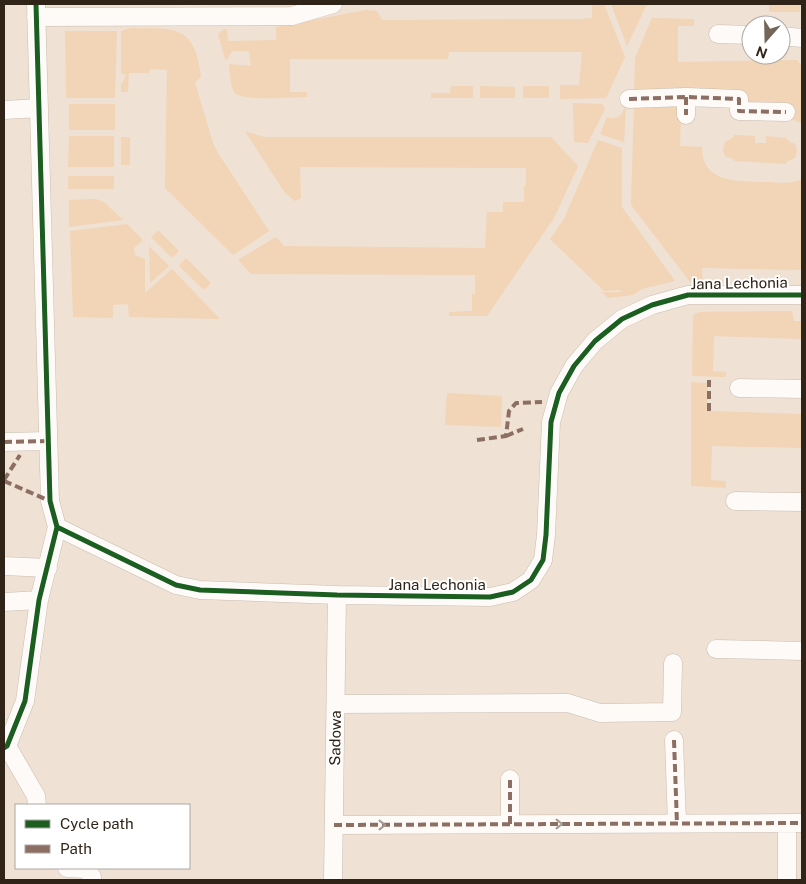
<svg xmlns="http://www.w3.org/2000/svg" width="806" height="884" font-family="'Public Sans',sans-serif">
<rect width="100%" height="100%" fill="#efe1d3"/>
<path fill="#f2d4b6" d="M592 4H604L625 57 606 98 560 99V85H579L582 52H449L448 59H290V92H307V97C295 97 240 102 234 92 230 85 230 72 229 64L251 66 249 51H232L227 60 225 59 218 34 224 29 227 30 228 41 276 40V27L366 10 377 11 382 20 582 19 592 18Z
M611 4H647L627 46Z
M769 4H800V12H769Z
M652 18 694 19V26H678V62L797 60 802 66V123L745 103 634 94 635 58Z
M131 28C176 29 194 24 201 76L195 83 213 143 218 153 269 231 233 255 165 188 167 70 150 69 149 73H129L128 92H121V85L126 75 121 73V31Z
M65 31H117L115 98H66Z
M451 86H473V98H431V93H450Z
M480 86 515 87V98H480Z
M523 86H549V98H523Z
M573 103 602 104 605 109 588 143 574 142Z
M69 104H115V130H69Z
M626 104 624 142 600 134 607 117C619 121 623 114 626 104Z
M634 104H679L681 115 680 146 702 147C701 183 738 181 764 182 777 182 791 185 802 179V270L702 268 703 287H694L631 205Z
M245 131 264 137H551L578 166 554 218 487 316H449V312L472 311V294H475V275L251 274 238 260 276 237 284 246 485 248 487 212H503V202H524V186L526 185V168L300 167 301 198 295 201 285 193Z
M734 135 755 136V143H766V136L787 138V140L796 145 797 152 795 158 786 162V164L734 161 733 159 725 156 723 149 725 142 734 137Z
M69 136H114V167H68Z
M121 137H130V165H121Z
M598 140 622 148V207L675 281 642 289 633 295 608 298 602 292H620V290L604 291 550 239 564 219Z
M68 176H114V189H68Z
M96 199 104 202 123 220 69 227V200Z
M127 224 143 240 134 248 135 255 145 259V293L172 269 220 319 129 317 128 304 113 305V318L73 317 70 231Z
M158 230 179 251 172 258 151 237Z
M149 246 169 266 150 283Z
M186 258 211 283 204 290 179 266Z
M792 311 794 321H802V339L714 336 713 371 726 372V377L692 376 693 315 700 312Z
M691 382 708 383 707 411 802 414V448L712 446 711 480 726 481V488L691 486Z
M447 393 502 396 501 427 445 425Z"/>
<g fill="none" stroke-linecap="round" stroke-linejoin="round">
<g stroke="#c9bdb0" stroke-width="19">
<path id="minor" d="M36 17 292 16 333 4
M718 34 751 35
M781 36 802 38
M686 97V115
M629 99 686 97 739 99V111L786 112
M4 110 39 108
M739 388 802 389
M4 442 48 441
M735 501 802 502
M57 527 176 585 200 590 337 595 490 597 513 592 531 580 543 560 546 535 551 422 559 393 574 366 595 341 622 319 652 305 688 295H802
M4 566 48 568
M4 602 39 600
M716 649 802 651
M336 704 568 703 600 713 672 712 673 663
M674 740 677 824
M7 746 36 796 37 805
M4 748 7 746 25 701 39 600 57 527 50 501 36 4
M787 823V880
M510 824V779
M334 825 802 823
M67 868 86 869 92 877V880
M333 880 337 595"/>
</g>
<use href="#minor" stroke="#fdfaf8" stroke-width="18"/>
<path stroke="#8d6e63" stroke-width="4" stroke-dasharray="8 4" stroke-linecap="butt" d="M686 97V115
M629 99 686 97 739 99V111L786 112
M709 411V380
M506 436 523 429
M477 440 506 436 509 411 516 403 542 402
M4 442 48 441
M4 480 20 455
M4 481 50 501
M674 740 677 824
M510 824V779
M334 825 802 823"/>
<g stroke="#fff" stroke-width="8">
<path id="cycleway" d="M57 527 176 585 200 590 337 595 490 597 513 592 531 580 543 560 546 535 551 422 559 393 574 366 595 341 622 319 652 305 688 295H802
M4 748 7 746 25 701 39 600 57 527 50 501 36 4"/>
</g>
<use href="#cycleway" stroke="#1b5e20" stroke-width="5"/>
</g>
<defs><path id="oneway-chevron" d="M-2-3.5L2.5 0L-2 3.5" fill="none" stroke-width="1.6" stroke-linecap="round" stroke-linejoin="round" transform="scale(1.25)"/></defs>
<g stroke="#a19a93">
<use href="#oneway-chevron" transform="translate(559 824)"/>
<use href="#oneway-chevron" transform="translate(382 825)"/>
</g>
<g text-anchor="middle" dominant-baseline="central" stroke-width="4" stroke-linejoin="round" paint-order="stroke">
<g font-size="15" fill="#302418" stroke="#fff">
<text transform="translate(739 283) rotate(-1)">Jana Lechonia</text>
<text x="437" y="584">Jana Lechonia</text>
<text transform="translate(335 738) rotate(-89)">Sadowa</text>
</g>
</g>
<rect width="806" height="884" fill="none" stroke="#302418" stroke-width="10"/>
<rect x="15" y="804" width="175" height="65" fill="#ffffff" stroke="#aca7a3"/>
<rect x="25" y="820" width="25" height="8" fill="#1b5e20" stroke="#aca7a3"/>
<text x="60" y="829" font-size="15" fill="#302418">Cycle path</text>
<rect x="25" y="845" width="25" height="8" fill="#8d6e63" stroke="#aca7a3"/>
<text x="60" y="854" font-size="15" fill="#302418">Path</text>
<g transform="translate(766 40) rotate(200)"><circle r="24" fill="#ffffff" stroke="#aca7a3"/>
<path d="M0-4L9 19L0 12L-9 19Z" fill="#736659"/>
<text y="-8" font-size="14" font-weight="bold" text-anchor="middle" fill="#302418">N</text>
</g>
</svg>
